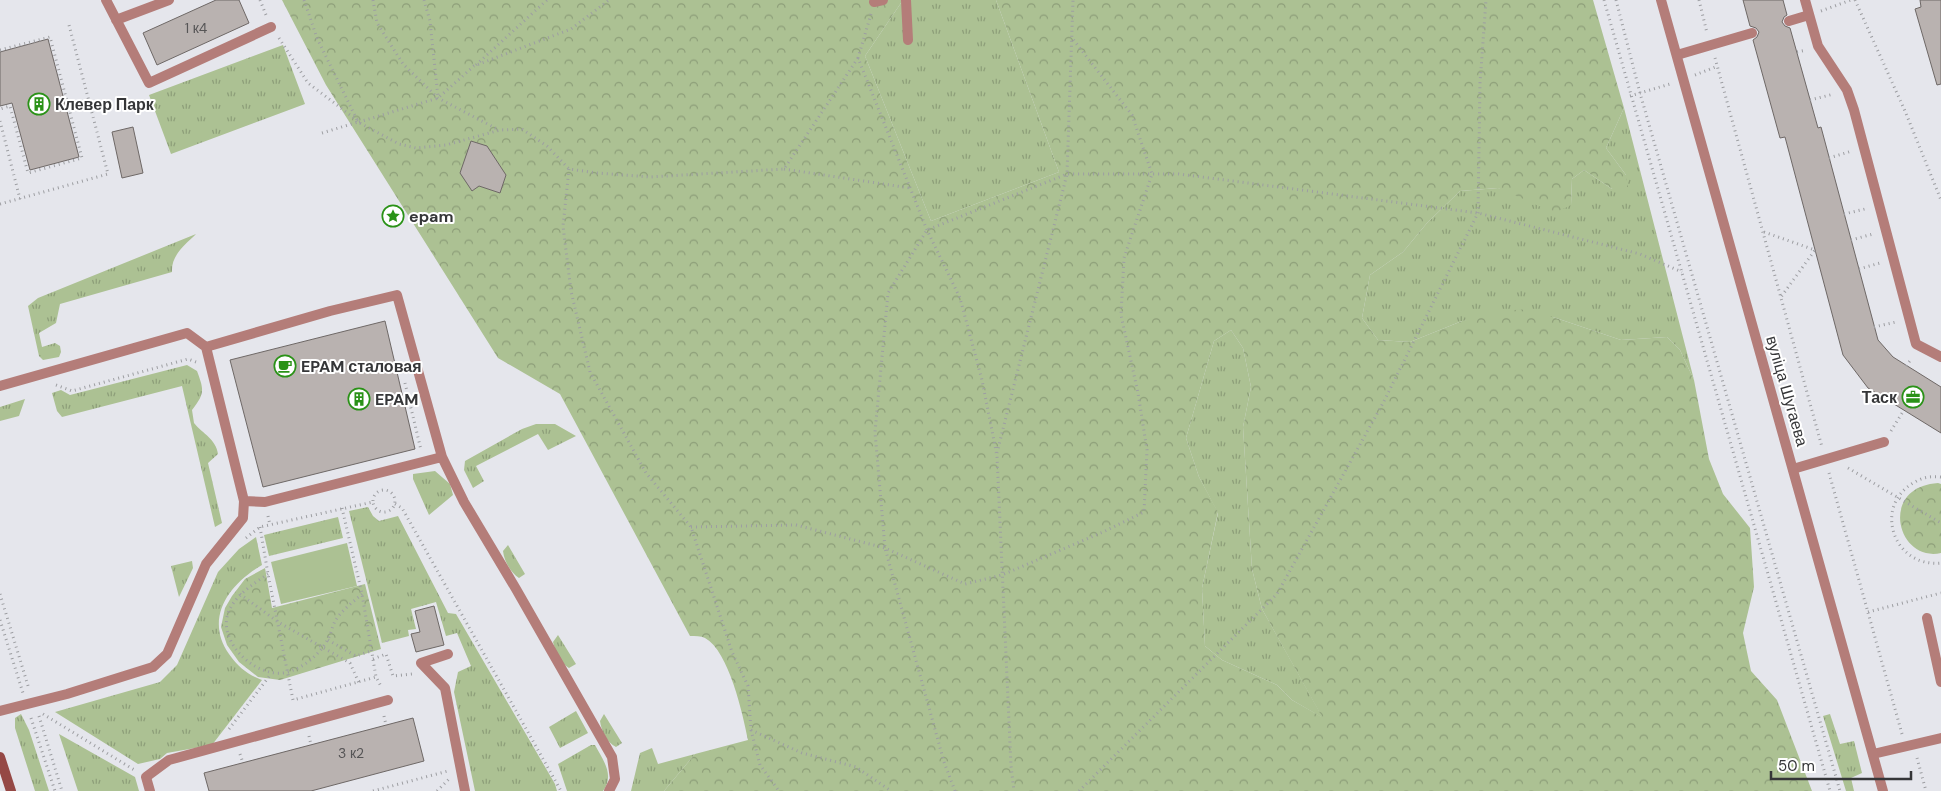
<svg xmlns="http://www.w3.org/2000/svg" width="1941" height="791" font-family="'DM Sans',sans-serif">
<defs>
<pattern id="grass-tufts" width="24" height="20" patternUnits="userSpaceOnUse" patternTransform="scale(1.25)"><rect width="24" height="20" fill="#acc193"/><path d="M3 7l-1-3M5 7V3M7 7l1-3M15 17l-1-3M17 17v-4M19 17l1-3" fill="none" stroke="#8d9e79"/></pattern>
<pattern id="forest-crowns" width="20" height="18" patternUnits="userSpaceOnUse" patternTransform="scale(1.25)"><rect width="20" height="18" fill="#acc193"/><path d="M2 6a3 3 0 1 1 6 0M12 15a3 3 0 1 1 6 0" fill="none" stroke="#8d9e79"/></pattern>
</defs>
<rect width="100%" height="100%" fill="#e5e6ec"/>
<path fill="url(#grass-tufts)" d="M903 0H996L1059 172 931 221 865 56Z
M283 45 305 104 171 154 149 95Z
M1624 108 1694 380 1680 350 1667 337 1621 340 1553 317 1462 321 1410 342 1378 340 1362 318 1370 275 1403 252 1427 223 1460 191 1498 188 1571 205 1572 179 1584 170 1612 189 1626 175 1606 148Z
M196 234C185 245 171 255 172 272L60 304 56 323 39 333 42 347 55 343 60 346 61 352 59 357 43 360 39 356 28 306 38 298Z
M1231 330 1243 348 1251 387 1243 427 1252 569 1262 609 1323 718 1292 700 1277 685 1222 660 1205 646 1202 588 1218 513 1199 477 1186 438 1214 341Z
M187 365 197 371C204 390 205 393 192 410L194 423C203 434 216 439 218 454L208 463 222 523 215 527 182 386 62 417 57 411 52 393 61 390 70 395Z
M25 399 19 416 0 421V407Z
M536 424H555L576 436 548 450 538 434 476 466 484 481 473 488 464 470 465 461 522 429Z
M435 471 450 484 453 495 429 515 413 479V474Z
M368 507 373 516 379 521 398 516 448 613 456 614 555 784 557 791H475L454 692 458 672 471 666 457 633 446 636 436 602 411 609 416 629 408 630 409 636 382 643 349 511Z
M338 517 343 538 269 556 264 535Z
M256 537 262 565C229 584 204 618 229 654 239 668 247 674 262 680L212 745 167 753 160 759 138 764 55 712 160 682 177 665 218 572 239 549Z
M508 545 525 574 519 578C511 573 504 561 503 551Z
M192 561 193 568 179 597 171 566Z
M558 635 576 664 569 668C561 664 555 651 553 642Z
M576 711 588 733 560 748 549 727Z
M21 714 29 730 49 791H35L15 728V718Z
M604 714 622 743 616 747C607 743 601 730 600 721Z
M1830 714 1840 744 1854 741 1862 773 1851 778 1854 791H1846L1823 716Z
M59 734 135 777 139 791H78Z
M591 745H595C603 760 615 775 603 791H567L558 764Z
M652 748 658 764 695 754 664 791H631L640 753Z"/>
<path fill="url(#forest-crowns)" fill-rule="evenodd" d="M282 0H903L865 56 931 221 1059 172 996 0H1593L1624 108 1606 148 1626 175 1628 187 1612 189 1584 170 1572 179 1571 205 1555 213 1498 188 1460 191 1427 223 1403 252 1370 275 1362 318 1378 340 1410 342 1462 321 1520 309 1553 317 1621 340 1667 337 1680 350 1694 380 1709 459 1723 494 1750 528 1754 587 1743 633 1751 671 1777 700 1812 791H664L695 754 748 740C743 715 729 651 705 638 701 636 695 636 690 636L560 394 498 358 326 85ZM1231 330 1243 348 1251 387 1243 427 1252 569 1262 609 1322 717 1292 700 1277 685 1222 660 1205 646 1202 588 1218 512 1199 477 1186 438 1214 341Z
M1938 483 1941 484V553C1897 563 1878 487 1938 483Z
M265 568 272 608 365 584 381 649 280 680 258 677 239 662 227 645 221 627 225 608 232 596 245 579Z"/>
<path fill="#acc193" d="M347 543 357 586 281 604 271 562Z"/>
<path fill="#b9b2b0" stroke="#6e6866" d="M216 0H239L249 23 157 65 143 33Z
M1743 0H1783L1787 15 1784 17 1782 22 1785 26 1790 28 1818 128 1821 127 1878 340 1893 357 1941 387V433L1868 388 1843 355 1785 137 1780 138 1753 40 1757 37 1759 32 1756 28 1750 26Z
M1920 0H1941V84L1937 85 1915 9 1921 7Z
M48 39 79 157 30 170 12 103 0 106V52Z
M133 127 143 173 122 178 112 132Z
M471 141 487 146 506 175 500 193 479 186 472 191 460 173Z
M385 321 415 449 263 487 230 360Z
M434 606 444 645 416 652 411 634 420 632 415 611Z
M413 718 424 761 311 791H209L204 773Z"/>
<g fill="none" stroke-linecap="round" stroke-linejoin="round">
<path stroke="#9d9ea2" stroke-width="3" stroke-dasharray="1 4" stroke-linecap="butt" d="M260 0 266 15
M304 0 317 38 357 120
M373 0 377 23 403 64 438 98 499 130
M424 0 430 21 438 97
M1604 0 1830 791
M1616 0 1640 93 1840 791
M1699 0 1707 33
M1855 0 1905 111 1941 200
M1821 11 1851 0
M871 14 858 58 927 230 960 298 982 380 997 456 1011 766 1014 791
M279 38 308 83 358 121
M0 50 50 37 82 158 28 173 10 106 0 109
M1797 52 1806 50
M1715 58 1822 447
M476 65 547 0
M1695 75 1718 66
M1630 96 1670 84
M1810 100 1834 94
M0 121 20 199
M359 122 438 98 474 66 571 29 609 0
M322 133 358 122 399 144 416 148 446 145 500 130 522 129 547 146 569 169 597 173 650 177 784 169 858 58
M1829 158 1852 151
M569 169 563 226 571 291 590 372 646 473 691 527 732 652 748 686 751 730 760 765 779 791
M784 169 910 188
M0 204 108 174 69 25
M1844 214 1865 209
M1764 232 1815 250 1781 297
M1851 240 1873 234
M1859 269 1880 263
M1874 327 1896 322
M1906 366 1912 358
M405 383 421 450
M56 385 72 391 188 359 196 362
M1891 431 1904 410
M997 453 1067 174 1073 0
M1848 468 1941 523
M1829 473 1902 734
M1941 477C1932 476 1923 477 1915 482 1872 505 1893 568 1941 563
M373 501a11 11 0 1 1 22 0a11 11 0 1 1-22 0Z
M395 504 402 508 561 791
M342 508 362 594 376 677 382 688
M268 516 270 525
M260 527 268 574 293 700 376 677
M691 527 796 525 885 548 965 584 1002 575 1103 532 1144 512 1147 450 1138 393 1121 315 1124 258 1152 174 1132 115 1072 38
M246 538 260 527 373 502
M268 574C253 584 231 598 227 617 221 647 260 680 288 672 305 667 320 654 328 639 331 634 332 627 335 621 341 611 353 602 362 594
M0 594 29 689
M240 594 278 622 350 663 359 683
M1868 612 1941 593
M0 620 23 693
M328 640 356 656 371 651
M373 659 386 654 393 676 412 674
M43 714 136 771
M39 716 62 791
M384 716 386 725
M31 718 55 791
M229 729 271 674
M751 730 802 753 856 767 891 791
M309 736 311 745
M240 754 243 763
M1917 758 1926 791
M373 791 448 771
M437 791 449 779
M955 791 944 762 885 548 875 432 888 293 927 230 1067 174H1179L1478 213 1640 254 1682 272
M1079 791 1277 594 1383 403 1478 213 1480 83 1486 0"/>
<path stroke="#b47d79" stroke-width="10" d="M106 0 149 83 271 27
M906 0 908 40
M1805 0 1818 46 1847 90 1854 110 1916 344 1941 357
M874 2 883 0
M116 20 169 0
M1789 21 1809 15
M1677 55 1752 33
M206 347 330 311 397 295 442 457 464 502 516 589 612 757 615 779 609 791
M0 386 187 333 206 347 244 501 243 518 206 564 167 654 153 667 67 694 0 711
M1793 469 1884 442
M244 501 265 502 442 457
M1927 618 1941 682
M448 654 421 663 445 688 465 791
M1873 754 1941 738
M150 791 146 777 169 760 388 700"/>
<path stroke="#b47d79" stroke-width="10" d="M1661 0 1883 791"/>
<path stroke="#954845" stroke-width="10" d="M0 757 11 791"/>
</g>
<defs>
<g id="building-ring" transform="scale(1.125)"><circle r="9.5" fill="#fff" stroke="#2a9217" stroke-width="1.5"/><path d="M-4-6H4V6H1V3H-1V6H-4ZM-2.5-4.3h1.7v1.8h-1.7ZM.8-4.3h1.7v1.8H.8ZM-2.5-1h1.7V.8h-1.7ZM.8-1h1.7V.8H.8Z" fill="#2a9217"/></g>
<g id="sight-ring" transform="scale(1.125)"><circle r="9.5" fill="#fff" stroke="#2a9217" stroke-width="1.5"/><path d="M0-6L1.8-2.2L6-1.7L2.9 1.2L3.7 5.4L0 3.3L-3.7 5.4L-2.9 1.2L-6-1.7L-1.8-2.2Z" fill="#2a9217"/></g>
<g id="cafe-ring" transform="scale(1.125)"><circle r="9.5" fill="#fff" stroke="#2a9217" stroke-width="1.5"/><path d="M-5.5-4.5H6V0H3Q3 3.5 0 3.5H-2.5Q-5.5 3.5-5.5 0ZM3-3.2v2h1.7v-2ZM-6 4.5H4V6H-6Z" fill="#2a9217"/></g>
<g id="office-ring" transform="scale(1.125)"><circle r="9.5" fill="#fff" stroke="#2a9217" stroke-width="1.5"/><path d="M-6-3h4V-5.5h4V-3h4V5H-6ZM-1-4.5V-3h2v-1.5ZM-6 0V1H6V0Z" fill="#2a9217"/></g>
</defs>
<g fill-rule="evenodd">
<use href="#building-ring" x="39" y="104"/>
<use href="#sight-ring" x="393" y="216"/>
<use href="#cafe-ring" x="285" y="366"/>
<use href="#office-ring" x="1913" y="397"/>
<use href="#building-ring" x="359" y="399"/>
</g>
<g text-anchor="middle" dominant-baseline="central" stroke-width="4" stroke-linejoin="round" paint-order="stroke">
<g font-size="14" fill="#565556">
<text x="196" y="28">1 к4</text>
<text x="351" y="753">3 к2</text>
</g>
<g font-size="16" font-weight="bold" fill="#353638" stroke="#fff" text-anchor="start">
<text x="55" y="104">Клевер Парк</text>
<text x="409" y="216">epam</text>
<text x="301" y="366">EPAM сталовая</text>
<text x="1897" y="397" text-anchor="end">Таск</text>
<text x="375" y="399">EPAM</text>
</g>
<g font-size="16" fill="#353638" stroke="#fff">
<text transform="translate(1787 391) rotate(74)">вуліца Шугаева</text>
</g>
</g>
<path d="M1771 771v8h140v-8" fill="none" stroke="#353638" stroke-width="2.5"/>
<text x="1778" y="771" font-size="15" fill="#353638" stroke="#ffffff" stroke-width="4" paint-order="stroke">50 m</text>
</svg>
